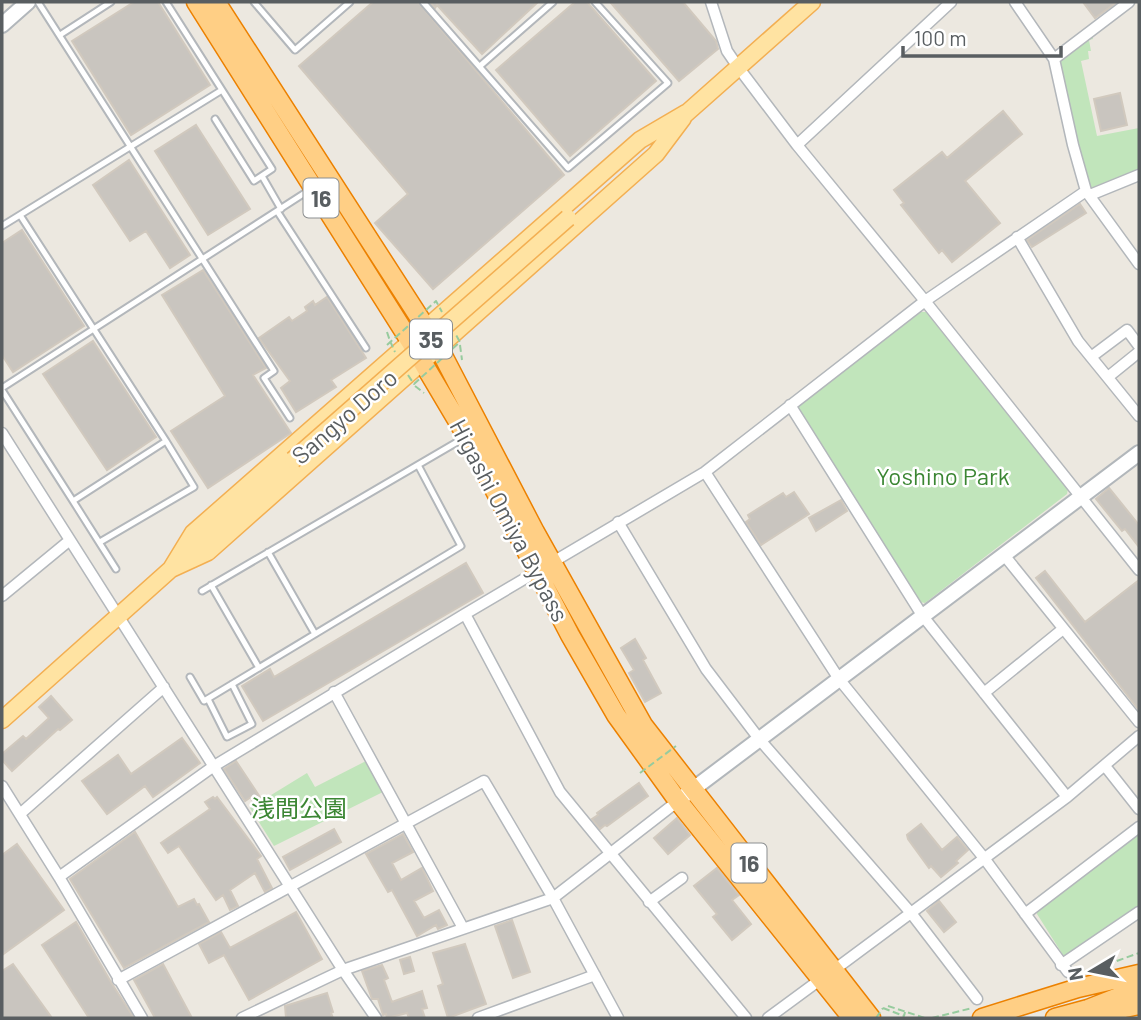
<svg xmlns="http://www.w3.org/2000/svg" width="1141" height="1020" font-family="Barlow,'Noto Sans JP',sans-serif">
<rect width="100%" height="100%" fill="#ece8e0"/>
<path fill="#c1e5bb" d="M1092 31 1093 39 1089 40 1091 51H1088L1089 59 1081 61 1097 136 1139 128V171L1092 189 1087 187 1058 58Z
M921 312H926L1068 489 1067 494 925 603 920 602 798 411 799 406Z
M366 761 383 792 274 846 250 808 307 773 315 787Z
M1139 830V908L1067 955H1063L1037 914V909Z"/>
<path fill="#c9c5bf" stroke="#d1c9be" stroke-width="2" d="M134 2H158L210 85 131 135 72 41Z
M373 2H418L564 175 433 289 375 223 408 194 299 66Z
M430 2H538L482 54 437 5 435 8Z
M575 2H587L656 81 570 156 496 70Z
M610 2H683L716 41 718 49 679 81Z
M1083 2H1117L1095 18Z
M1120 93 1127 125 1101 131 1094 99Z
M1003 111 1022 134 965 181 1000 223 952 262 942 250 939 253 901 205 904 203 894 190 942 152 947 158Z
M196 125 250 209 208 235 155 151Z
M129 160 190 255 170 268 146 231 130 241 93 185Z
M1080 204 1086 213 1032 247 1027 240Z
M22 230 84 326 13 372 2 355V243Z
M203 270 266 368 253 375 291 433 208 488 171 431 225 396 162 295Z
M327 297 366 358 331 380 336 387 296 412 281 388 290 381 259 338 289 317 292 321 307 311 305 307 313 301 315 305Z
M93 341 156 437 107 470 43 374Z
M1109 488 1139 525V547L1125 529 1122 531 1096 499Z
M794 492 809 514 761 545 746 522 750 519 748 515 783 493 786 497Z
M841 500 847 511 816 531 809 518Z
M466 563 483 593 263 721 242 686 270 669 274 677Z
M1045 571 1085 622 1139 580V710L1036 578Z
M635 639 646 658 643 660 661 693 645 702 629 673 634 670 621 648Z
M51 696 72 720 60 730 58 729 12 771 2 760V754L23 736 26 739 49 718 39 707Z
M182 738 200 763 153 797 145 786 107 814 82 781 118 755 131 774Z
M236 761 260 797 252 801 251 797 245 801 224 769Z
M639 783 648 796 607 826 605 825 600 829 592 819 598 815 597 813Z
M213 797 215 799 217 797 261 856 257 859 272 888 265 892 255 873 230 890 238 906 230 910 223 895 216 900 179 846 168 853 161 843 210 809 205 802Z
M677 818 690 835 668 854 654 838Z
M921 824 942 850 957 837 968 850 956 861 958 863 941 877 931 866 929 868 908 839 907 835Z
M334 829 341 842 290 870 283 857Z
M135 832 178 907 194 899 197 905 199 904 209 922 124 968 70 879Z
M403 834 413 852 392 863 401 880 422 868 433 891 414 901 424 918 439 910 447 925 438 929 436 925 417 936 392 890 388 892 366 854Z
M17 844 64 910 2 955V855Z
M717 868 739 895 732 900 751 924 732 940 713 917 717 914 694 886Z
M939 901 956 922 944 932 927 911Z
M296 912 322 959 249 1000 224 955 209 963 199 944 221 932 230 948Z
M512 920 530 972 513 978 495 926Z
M76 922 112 984 134 1018H89L42 945Z
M465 944 486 1004 448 1018 438 986 443 984 433 953Z
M410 957 414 971 404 974 400 960Z
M13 964 52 1018H2V971Z
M163 964 192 1018H155L134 980Z
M382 965 388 978 384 980 392 1002 422 991 427 1008 422 1009 425 1018H409L407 1013 387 1018 386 1014 383 1015 378 999H372L362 971Z
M327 993 333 1012 331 1013 333 1018H286L285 1006Z"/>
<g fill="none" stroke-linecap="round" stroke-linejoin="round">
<g stroke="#b3b7bb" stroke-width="9">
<path id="lane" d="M38 2 274 371 264 378 290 418
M254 2 295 50 350 2
M423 2 568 168 668 83 595 2
M60 35 111 2
M480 66 553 2
M215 119 254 181 272 169 222 90
M262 176 281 209
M277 211 366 348
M2 226 222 90 166 2
M2 388 311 189
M2 390 73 501 166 441 20 215
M73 501 116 569
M100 542 194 487 166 441
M268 552 315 634
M211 585 259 668
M202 591 464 438
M190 677 204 701 461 546 418 465
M208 699 227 737 252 724 232 684"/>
</g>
<g stroke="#b3b7bb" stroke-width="13">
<path id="street" d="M711 2 727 51 738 67 797 145 925 301 1139 570
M1015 2 1054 59 1073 145 1086 191 1139 264
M1054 59 1129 2
M797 145 951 2
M1090 195 1139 175
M1017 237 1078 341 1139 416
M1091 357 1127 330 1139 346
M1108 377 1139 352
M790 405 922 615 1067 797
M2 433 343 970 376 1018
M705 472 839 679 984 858 1068 972
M618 522 706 669 760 740 911 913 977 999
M1004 555 1139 722
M2 596 70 540
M465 614 560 792 746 1018
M334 692 463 928
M984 693 1063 629
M1105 766 1139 809
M2 786 59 877 142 1018
M20 814 164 687
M59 877 214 766 465 614 705 472 925 301 1086 191
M649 902 682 878
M1025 914 1139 827
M1061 965 1139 912
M834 970 1067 797 1139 736
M118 980 484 781 553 898 618 1018
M242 1018 343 970 553 898 678 801
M478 1018 595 975
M768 1018 821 979"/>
</g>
<g stroke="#b2b7bb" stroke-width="18">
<path id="secondary" d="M2 25 28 2
M684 796 1139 453"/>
</g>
<g stroke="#f3af52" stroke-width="19">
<path id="primary" d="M680 119 812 2
M171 569 193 533 640 140 686 113
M171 569 208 552 656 154 683 118
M2 720 293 460"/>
</g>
<g stroke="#ec8100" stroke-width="21">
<path id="highway" d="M196 2 410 341 467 437 570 635 616 715 678 801 852 1018
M216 2 439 348 535 532 643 725 871 1018
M1101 1013 1139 1005
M982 1018 1078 988 1139 974
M1055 1018 1088 1009 1139 989"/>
</g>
<path stroke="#97cb9e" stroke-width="2" stroke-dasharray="7 3.5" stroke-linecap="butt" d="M387 332 390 341
M460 345 462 360
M415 386 424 393
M1097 968 1139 953
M888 1006 925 1018
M883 1008 904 1016 905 1012
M932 1018 972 1008"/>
<use href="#lane" stroke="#fff" stroke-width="5"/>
<use href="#street" stroke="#fff" stroke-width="10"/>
<use href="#secondary" stroke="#fff" stroke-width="14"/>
<use href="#primary" stroke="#ffe3a2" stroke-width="16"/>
<use href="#highway" stroke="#ffcf85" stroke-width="18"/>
<g stroke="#f3af52" stroke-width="19" stroke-linecap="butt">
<path id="primary-bridge" d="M293 460 568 218"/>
</g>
<path stroke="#97cb9e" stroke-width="2" stroke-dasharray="7 3.5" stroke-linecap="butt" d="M390 341 395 352
M387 345 436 301 442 312
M408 375 414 384 460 342 456 335
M640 773 676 746
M876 1018 883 1008"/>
<use href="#primary-bridge" stroke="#ffe3a2" stroke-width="16"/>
</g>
<g text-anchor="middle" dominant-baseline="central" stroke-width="5" stroke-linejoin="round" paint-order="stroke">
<g fill="#fff" stroke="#8b8e90" stroke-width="2">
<rect x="303.5" y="178.5" width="35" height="39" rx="5"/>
<rect x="410" y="319.5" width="42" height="39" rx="5"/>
<rect x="731.5" y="843.5" width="35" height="39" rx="5"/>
</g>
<g font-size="23" font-weight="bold" fill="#595e61">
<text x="321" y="198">16</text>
<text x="431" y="339">35</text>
<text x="749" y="863">16</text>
</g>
<g font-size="24" fill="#595e61" stroke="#fff">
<text transform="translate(344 416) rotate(-41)">Sangyo Doro</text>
<text transform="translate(510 520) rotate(62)">Higashi Omiya Bypass</text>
</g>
<g font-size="24" fill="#3b8633" stroke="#fff">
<text x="943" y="475">Yoshino Park</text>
<text x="299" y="807">浅間公園</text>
</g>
</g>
<rect width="1141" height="1020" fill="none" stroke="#595e61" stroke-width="7"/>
<g transform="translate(1092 971) rotate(260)" stroke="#ffffff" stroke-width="5" paint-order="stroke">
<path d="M0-5L12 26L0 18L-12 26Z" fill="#595e61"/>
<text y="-10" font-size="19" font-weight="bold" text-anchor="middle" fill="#595e61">N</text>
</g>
<path d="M903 46v10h158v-10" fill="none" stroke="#595e61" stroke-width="3.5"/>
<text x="914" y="46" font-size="21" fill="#595e61" stroke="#ffffff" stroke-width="5" paint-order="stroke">100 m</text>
</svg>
